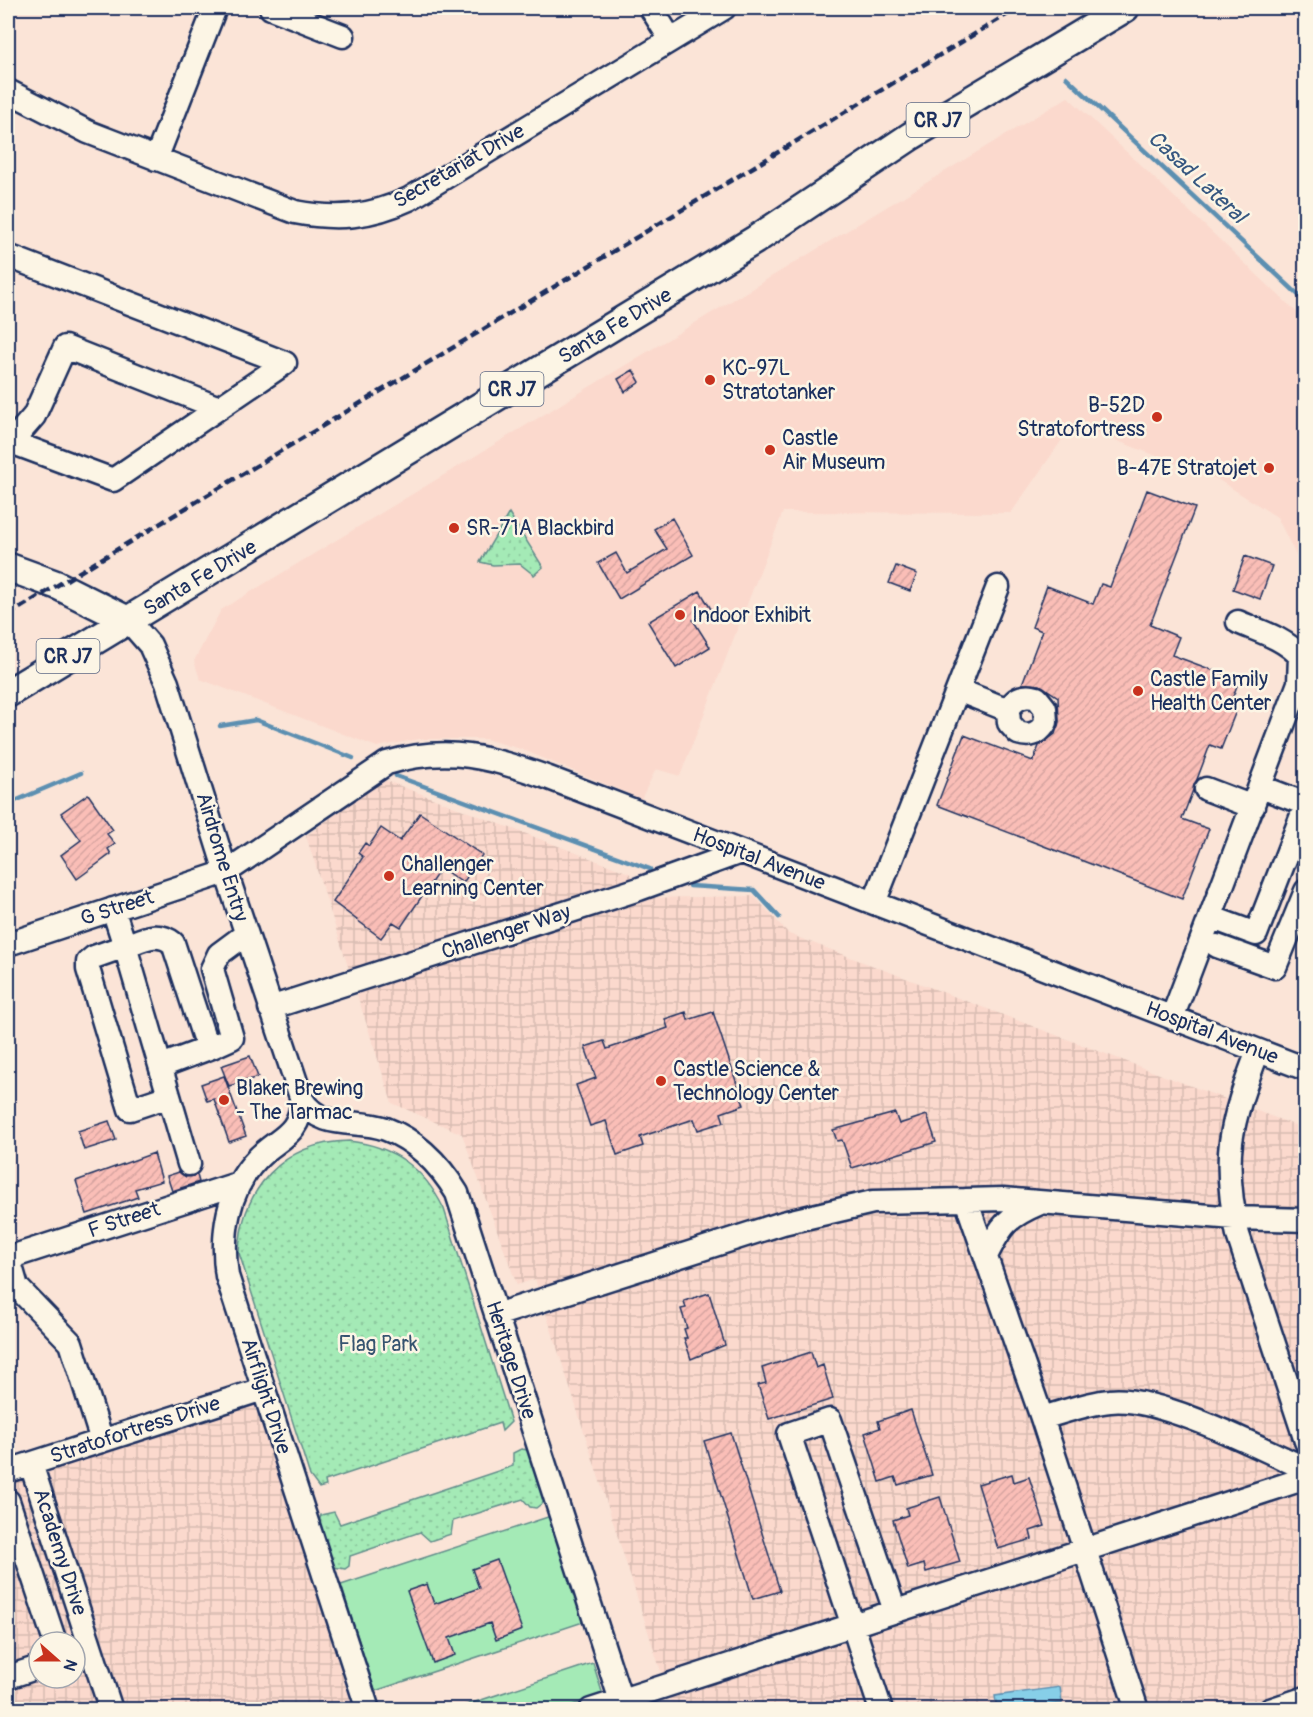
<svg xmlns="http://www.w3.org/2000/svg" width="1313" height="1717" font-family="Pangolin,sans-serif">
<defs>
<pattern id="industrial-grid" width="8" height="8" patternUnits="userSpaceOnUse" patternTransform="scale(1.5)"><rect width="8" height="8" fill="#fbd9cd"/><path d="M0 4h8M4 0v8" fill="none" stroke="#d7bbb2"/></pattern>
<pattern id="park-dots" width="8" height="8" patternUnits="userSpaceOnUse" patternTransform="scale(1.5)"><rect width="8" height="8" fill="#a4eab6"/><path d="M2 2h.1M6 6h.1" fill="none" stroke="#8dc99f" stroke-width="1.8" stroke-linecap="round"/></pattern>
<pattern id="building-hatch" width="6" height="6" patternUnits="userSpaceOnUse" patternTransform="scale(1.5)"><rect width="6" height="6" fill="#fabeb7"/><path d="M-1 1l2-2M0 6l6-6M5 7l2-2" fill="none" stroke="#d6a4a0"/></pattern>
</defs>
<rect width="100%" height="100%" fill="#fbe4d7"/>
<filter id="ink" filterUnits="userSpaceOnUse"><feTurbulence type="fractalNoise" baseFrequency=".0167" numOctaves="2"/><feDisplacementMap in="SourceGraphic" scale="12" xChannelSelector="R" yChannelSelector="G"/><feConvolveMatrix kernelMatrix="1 2 1 2 8 2 1 2 1" color-interpolation-filters="sRGB"/></filter>
<g filter="url(#ink)">
<path fill="#fbd9cd" d="M1068 97 1305 320V573L1277 517 1217 479 1073 424 1011 513 783 512 680 776 656 769 641 799 521 749 485 739H419L377 747 200 679 194 661 221 610Z"/>
<path fill="url(#industrial-grid)" fill-rule="evenodd" d="M382 779 629 873 636 881 642 898 754 896 789 934 1305 1129V1709H673L535 1279 517 1285 462 1134 392 1103 306 836Z
M259 1390 353 1709 8 1710V1467ZM39 1642H75V1678H39Z"/>
<path fill="#a4eab6" stroke="#608c8a" stroke-width="1.5" d="M551 1516 586 1621 375 1691 341 1585Z
M593 1663 603 1695 560 1709 451 1710Z"/>
<path fill="url(#park-dots)" stroke="#608c8a" stroke-width="1.5" d="M509 513 543 567 534 575 520 564 493 565 480 562Z
M349 1141C394 1146 424 1168 444 1209L511 1422 502 1431 500 1423 325 1481 326 1486 319 1488 310 1476 239 1253C241 1189 283 1142 349 1141Z
M521 1449 528 1450 545 1501 536 1508 530 1507 523 1499 453 1521 451 1534 430 1541 420 1532 350 1556 349 1566 345 1569 334 1567 319 1522 321 1515 334 1512 340 1524 513 1466V1453Z"/>
<path fill="#87cfe8" stroke="#5c8fb1" stroke-width="1.5" d="M1060 1687 1062 1703 1018 1709H997L995 1696Z"/>
<g fill="none" stroke-linecap="round" stroke-linejoin="round">
<path stroke="#5c8fb1" stroke-width="4.5" d="M1066 77 1306 302
M220 726 256 720 353 758
M396 776 650 869
M8 804 81 773
M690 886 754 890 779 917"/>
</g>
<path fill="url(#building-hatch)" stroke="#1b2f5e" stroke-width="1.5" d="M633 370 640 382 625 392 618 379Z
M1147 490 1195 508 1150 625 1179 637 1172 655 1239 680 1229 708 1236 711 1221 749 1210 745 1182 819 1209 829 1182 899 937 805 964 735 1033 761 1039 746 1055 734 1059 721 1058 697 1040 685 1022 684 1042 631 1032 627 1047 586 1093 604 1101 584 1110 587Z
M672 518 693 555 619 599 598 563 616 553 627 573 667 549 654 529Z
M1245 556 1272 566 1260 599 1233 589Z
M896 566 917 574 910 591 889 583Z
M700 591 711 609 693 620 710 647 676 668 648 622Z
M88 794 113 830 107 834 115 844 108 849 111 854 77 879 61 855 81 840 61 813Z
M420 813 482 855 463 883 441 868 401 927 393 922 381 938 333 902 363 857 358 853 365 843 369 846 381 828 400 841Z
M686 1012 688 1020 713 1012 744 1105 721 1113 724 1122 698 1130 694 1119 640 1137 643 1146 617 1155 606 1121 590 1126 576 1085 596 1078 585 1047 604 1041 607 1049 668 1028 665 1019Z
M250 1056 258 1077 229 1086 221 1066Z
M224 1076 246 1136 229 1142 214 1099 207 1101 201 1084Z
M895 1113 899 1124 927 1115 936 1142 852 1168 842 1140 837 1141 833 1130Z
M109 1121 116 1140 84 1150 78 1131Z
M154 1153 162 1181 135 1189 138 1197 87 1214 76 1181Z
M179 1172 186 1177 197 1175 199 1182 172 1191 167 1176Z
M709 1293 725 1345 691 1359 684 1338H687L684 1329 687 1328 681 1309 686 1308 684 1301Z
M811 1352 816 1368 823 1365 833 1399 769 1419 758 1385 766 1383 762 1368Z
M911 1410 932 1475 898 1485 895 1477 880 1482 865 1433 880 1428 878 1421Z
M731 1433 780 1591 753 1599 704 1441Z
M1012 1474 1014 1482 1029 1477 1045 1526 1030 1531 1032 1539 998 1549 978 1484Z
M940 1497 960 1562 926 1572 924 1564 908 1569 893 1520 908 1515 906 1508Z
M497 1560 522 1630 496 1640 490 1623 449 1638 455 1655 433 1663 407 1591 427 1584 434 1604 479 1588 472 1569Z"/>
<g fill="none" stroke-linecap="round" stroke-linejoin="round">
<g stroke="#1b2f5e" stroke-width="27">
<path id="minor" d="M271 8 343 36
M651 8 671 40
M8 91 88 132 295 212C337 220 370 217 409 199L724 8
M156 159 215 8
M8 256 285 363 113 480 11 442
M8 446 34 416 65 347 219 408
M129 621 150 645 167 683 226 872 302 1100C322 1131 356 1118 386 1129 418 1141 440 1165 457 1193L624 1710
M958 690 1008 710 1009 723 1018 733C1030 737 1039 734 1046 722L1045 708 1037 698C1024 694 1015 698 1008 710
M1261 787 1306 804
M1206 789 1253 807
M874 903 998 587
M113 909 125 946 94 957 88 962V969L130 1109 169 1096 189 1164
M1210 917 1256 934 1306 805
M8 944 226 872 387 763C447 745 491 757 549 778L1306 1069
M1217 946 1275 967 1306 891
M270 1008 639 889 741 852
M1172 1018 1299 683 1300 656C1284 638 1259 631 1238 622
M1258 1051C1230 1124 1221 1157 1238 1235L1306 1441
M161 1066 212 1047
M169 1096 125 946C142 940 157 930 173 943L203 1035 212 1047 232 1038 212 969 219 954 246 934
M302 1100C300 1136 278 1137 257 1159 227 1190 221 1235 227 1276L368 1710
M966 1200 1003 1199 1234 1218 1306 1220
M8 1256 17 1287 71 1343 102 1441
M986 1256C1002 1224 1007 1217 1040 1203
M8 1258 240 1183
M496 1315 783 1223 873 1202 966 1200 1042 1418 1137 1710
M1042 1418C1064 1412 1087 1403 1110 1401 1158 1395 1260 1448 1306 1469
M31 1464 111 1710
M8 1471 263 1389
M8 1501 55 1642
M8 1677 39 1667
M591 1710 1306 1478
M881 1710 789 1434 830 1420 895 1611
M1270 1710 1306 1698"/>
</g>
<g stroke="#1b2f5e" stroke-width="32">
<path id="major" d="M8 567 57 585 129 621
M8 693 755 240 911 136 1125 8"/>
</g>
<use href="#minor" stroke="#fcf5e5" stroke-width="22"/>
<use href="#major" stroke="#fcf5e5" stroke-width="27"/>
<path stroke="#1b2f5e" stroke-width="4.5" stroke-dasharray="9 4.5" stroke-linecap="butt" d="M8 615 1018 8"/>
</g>
</g>
<g fill="#c8321e" stroke="#fcf5e5" stroke-width="2">
<circle cx="710" cy="380" r="6"/>
<circle cx="1157" cy="417" r="6"/>
<circle cx="770" cy="450" r="6"/>
<circle cx="1269" cy="468" r="6"/>
<circle cx="454" cy="528" r="6"/>
<circle cx="680" cy="615" r="6"/>
<circle cx="1138" cy="691" r="6"/>
<circle cx="389" cy="876" r="6"/>
<circle cx="661" cy="1081" r="6"/>
<circle cx="224" cy="1100" r="6"/>
</g>
<g text-anchor="middle" dominant-baseline="central" stroke-width="5" stroke-linejoin="round" paint-order="stroke">
<g fill="#fcf5e5" stroke="#5e6a86" stroke-width="1.5">
<rect x="906.5" y="103" width="63" height="34" rx="4.5"/>
<rect x="480.5" y="372" width="63" height="34" rx="4.5"/>
<rect x="36.5" y="639" width="63" height="34" rx="4.5"/>
</g>
<g font-size="20" font-weight="bold" fill="#1b2f5e">
<text x="938" y="120">CR J7</text>
<text x="512" y="389">CR J7</text>
<text x="68" y="656">CR J7</text>
</g>
<g font-size="21" fill="#1b2f5e" stroke="#fcf5e5">
<text transform="translate(459 166) rotate(-30)">Secretariat Drive</text>
<text transform="translate(615 326) rotate(-31)">Santa Fe Drive</text>
<text transform="translate(200 578) rotate(-31)">Santa Fe Drive</text>
<text transform="translate(222 857) rotate(73)">Airdrome Entry</text>
<text transform="translate(759 859) rotate(21)">Hospital Avenue</text>
<text transform="translate(117 908) rotate(-18)">G Street</text>
<text transform="translate(506 932) rotate(-18)">Challenger Way</text>
<text transform="translate(1212 1033) rotate(21)">Hospital Avenue</text>
<text transform="translate(124 1220) rotate(-18)">F Street</text>
<text transform="translate(511 1360) rotate(72)">Heritage Drive</text>
<text transform="translate(266 1396) rotate(72)">Airflight Drive</text>
<text transform="translate(135 1430) rotate(-18)">Stratofortress Drive</text>
<text transform="translate(60 1552) rotate(72)">Academy Drive</text>
</g>
<g font-size="21" fill="#1b2f5e" stroke="#fcf5e5" text-anchor="start">
<text x="722" y="368">KC-97L<tspan x="722" dy="24">Stratotanker</tspan></text>
<text x="1145" y="405" text-anchor="end">B-52D<tspan x="1145" dy="24">Stratofortress</tspan></text>
<text x="782" y="438">Castle<tspan x="782" dy="24">Air Museum</tspan></text>
<text x="1257" y="468" text-anchor="end">B-47E Stratojet</text>
<text x="466" y="528">SR-71A Blackbird</text>
<text x="692" y="615">Indoor Exhibit</text>
<text x="1150" y="679">Castle Family<tspan x="1150" dy="24">Health Center</tspan></text>
<text x="401" y="864">Challenger<tspan x="401" dy="24">Learning Center</tspan></text>
<text x="673" y="1069">Castle Science &amp;<tspan x="673" dy="24">Technology Center</tspan></text>
<text x="236" y="1088">Blaker Brewing<tspan x="236" dy="24">- The Tarmac</tspan></text>
</g>
<g font-size="21" fill="#365470" stroke="#fcf5e5">
<text x="378" y="1344">Flag Park</text>
</g>
<g font-size="22" font-style="italic" fill="#365780" stroke="#fcf5e5">
<text transform="translate(1197 177) rotate(43)">Casad Lateral</text>
</g>
</g>
<rect width="1313" height="1717" fill="none" stroke="#fcf5e5" stroke-width="30"/>
<rect x="15" y="15" width="1283" height="1687" fill="none" stroke="#1b2f5e" stroke-width="2" filter="url(#ink)"/>
<g transform="translate(57 1660) rotate(111)"><circle r="28" fill="#fcf5e5" stroke="#a2a6af" stroke-width="1.5"/>
<path d="M0-4.5L10 22L0 15L-10 22Z" fill="#c8321e"/>
<text y="-9" font-size="16" font-weight="bold" text-anchor="middle" fill="#1b2f5e">N</text>
</g>
</svg>
